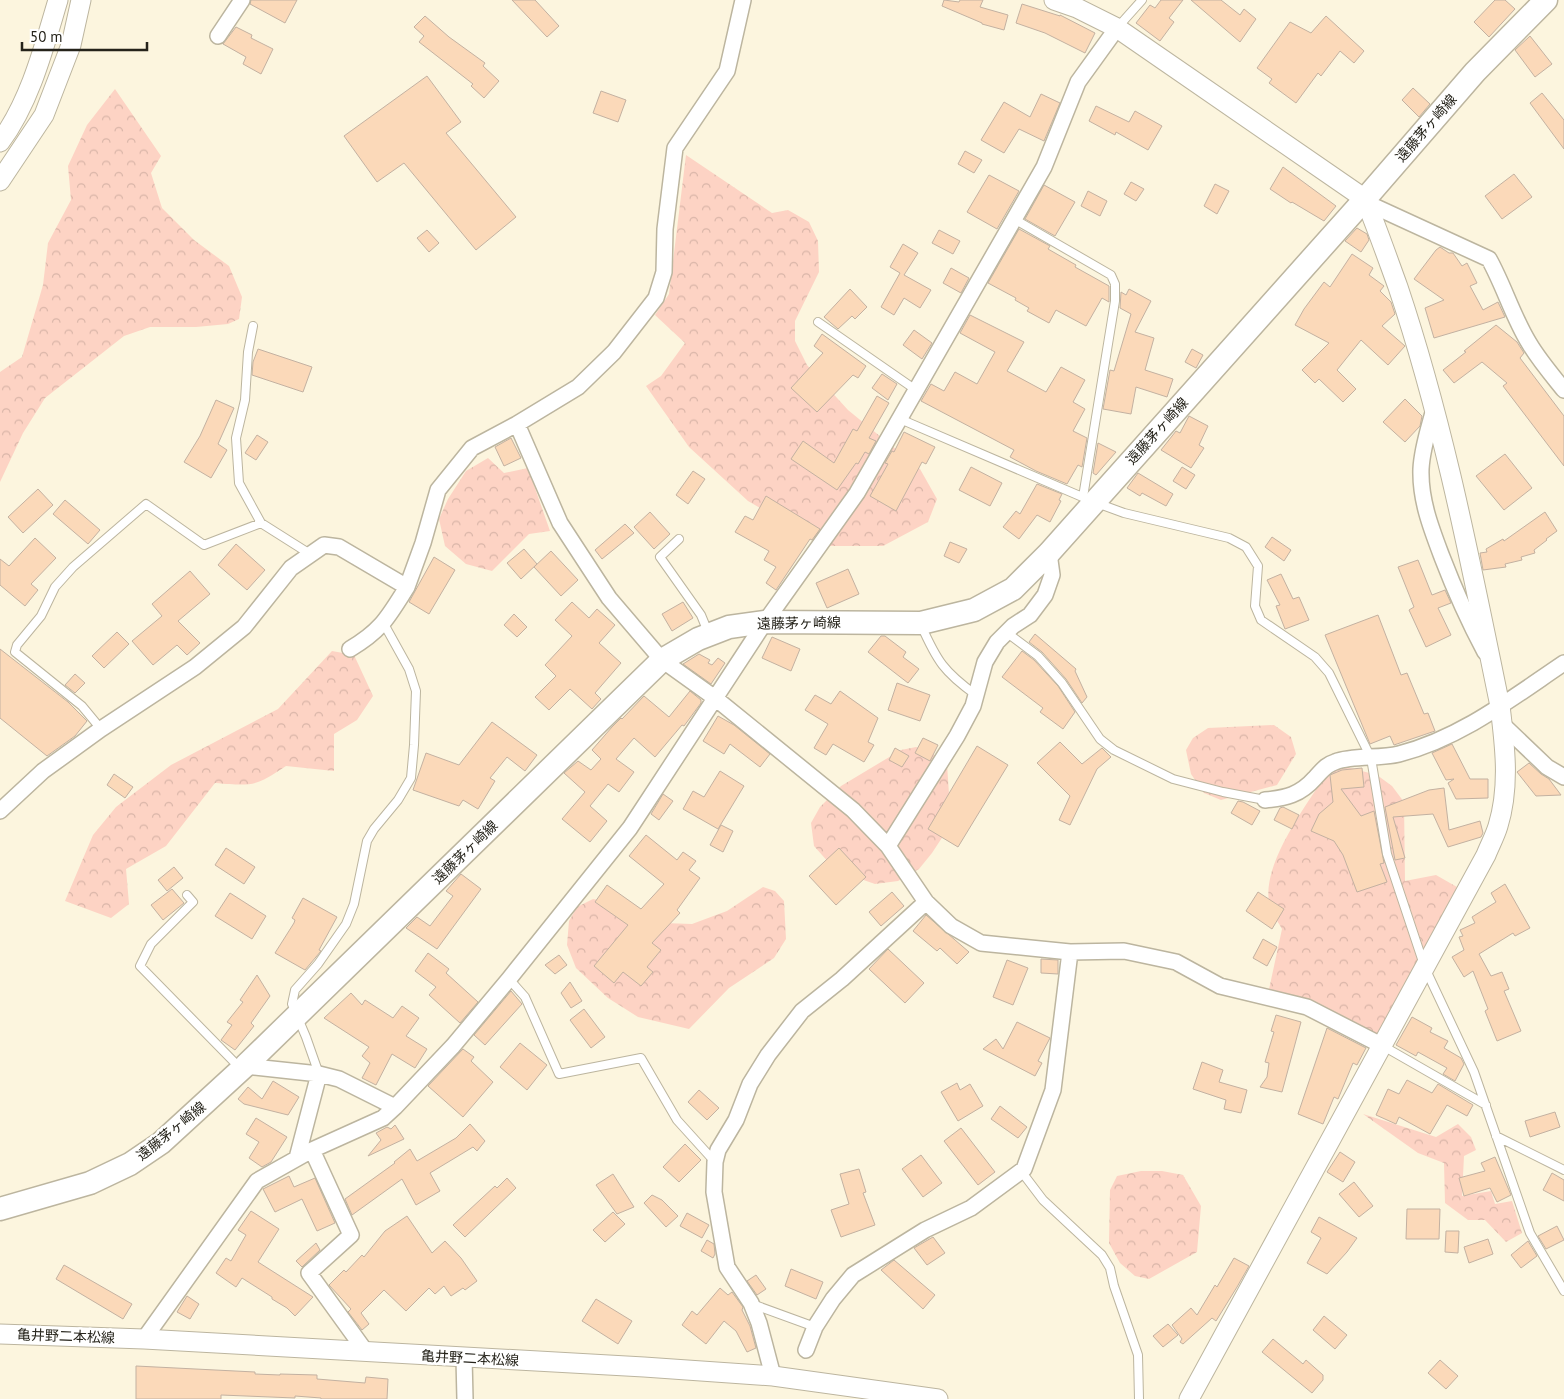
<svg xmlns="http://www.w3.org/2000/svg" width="1564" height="1399" font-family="'PT Sans','Noto Sans JP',sans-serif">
<defs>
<pattern id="forest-crowns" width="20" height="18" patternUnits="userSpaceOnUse" patternTransform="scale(1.25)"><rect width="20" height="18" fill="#fdd3c4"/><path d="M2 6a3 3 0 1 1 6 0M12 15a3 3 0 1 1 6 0" fill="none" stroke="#d9b5a8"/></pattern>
</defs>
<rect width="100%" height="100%" fill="#fcf5de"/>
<path fill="url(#forest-crowns)" d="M115 89 161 156 151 173 162 208 194 240 229 266 242 297 239 319 228 324 196 327H150L124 336 45 398 23 433 0 482V372L22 357 43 285 48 243 71 200 68 166 87 125Z
M686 155 772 213 788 210 809 222 818 241 819 272 795 321V341L807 365 848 410 920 469 937 499 928 522 883 546H826L748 501 689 447 646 386 661 376 685 343 655 315 669 294Z
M488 458 504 473 528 468 550 531 529 534 492 571 466 564 445 546 439 519 448 499 466 471Z
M332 651 354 655 373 696 357 720 334 734V771L286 766C255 787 252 786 215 783L166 846 126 869 129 904 111 918 65 901 93 835 116 807 171 765 278 709Z
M1274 725 1291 737 1296 754 1277 785 1221 800 1204 793 1191 774 1186 750 1193 738 1208 728Z
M916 747 930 752 947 764 951 824 932 853 919 869 898 881 875 884 852 876 830 864 814 846 811 823 820 807 841 786 901 750Z
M1343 766 1377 775 1392 786 1404 802 1405 881 1436 875 1457 887 1378 1037 1268 994 1282 929C1279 923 1273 916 1271 909 1256 870 1308 803 1329 770Z
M763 887 775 891 784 901 786 939 774 958 729 988 689 1029 638 1017 608 998 576 968 567 945 569 921 577 907 593 899 625 905 664 923 692 924 727 911Z
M1363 1114 1436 1137 1458 1124 1471 1137 1476 1150 1464 1156 1462 1196 1491 1191 1495 1204 1512 1201 1522 1233 1506 1242 1485 1220H1468L1445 1203 1444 1163 1418 1153Z
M1141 1171H1162L1183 1175 1201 1206 1197 1252 1149 1279 1135 1276 1120 1263 1109 1243 1110 1190 1117 1176Z"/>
<path fill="#fbd9b9" stroke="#c3b1a1" d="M251 0H297L285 23 250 4Z
M512 0H535L559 26 547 37Z
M944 0 959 2 960 0H983L980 7 1008 15 1004 30 982 24V23L942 6Z
M1161 0H1183L1169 18 1174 22 1160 41 1136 23 1150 5 1155 8Z
M1191 0H1221L1240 15 1244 9 1256 19 1240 42Z
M1495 0H1505L1515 9 1489 37 1474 22Z
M1022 4 1060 16V15L1095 33 1085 53 1045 33 1016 23Z
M425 16 449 37 485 63 483 66 499 81 484 98 471 86 473 84 419 42 424 36 414 27Z
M1326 16 1364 51 1354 63 1340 51 1321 76 1318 73 1296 103 1269 83 1272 79 1257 68 1290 22 1311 33Z
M236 27 252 35 251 38 273 49 261 74 243 64 246 57 223 44Z
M1530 36 1552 64 1535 77 1515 50Z
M427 76 461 122 446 133 516 217 476 250 404 163 377 182 344 136Z
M1413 88 1430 104 1419 117 1402 100Z
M601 91 626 100 618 122 593 113Z
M1542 93 1564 120V149L1530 103Z
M1041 94 1060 103 1044 141 1019 129 1004 153 981 140 1004 102 1030 117Z
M1096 106 1129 122 1135 111 1162 126 1148 150 1116 132 1115 135 1089 121Z
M965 151 982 160 974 173 958 164Z
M1283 167 1336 206 1324 221 1292 202 1291 203 1270 189Z
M1514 174 1532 197 1502 219 1485 196Z
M989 175 1019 191 997 229 967 212Z
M1131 182 1144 189 1136 201 1124 194Z
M1215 184 1229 191 1217 214 1204 206Z
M1044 185 1075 202 1055 236 1025 219Z
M1088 191 1107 201 1100 216 1081 206Z
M1357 228 1367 234 1369 240 1361 252 1345 241Z
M1019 229 1050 246 1048 249 1076 265 1075 267 1109 286V302L1102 298 1086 326 1056 310 1049 323 1027 311 1029 308 1015 300 1016 298 988 283Z
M427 230 439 243 429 252 417 238Z
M939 230 960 241 953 254 932 243Z
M903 244 918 253 904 275 931 290 920 308 904 298 894 315 881 307 900 273 890 267Z
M1440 247 1449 253H1453L1462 266 1467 263 1477 283 1470 286 1483 310 1498 302 1505 317 1434 338 1425 308 1444 300 1414 279 1436 250Z
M1352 254 1373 268 1369 275 1384 286 1380 291 1391 302 1395 314 1382 326 1405 346 1388 365 1361 340 1337 370 1356 389 1343 402 1319 379 1315 383 1302 370 1329 343 1295 325 1304 309 1324 282 1330 287Z
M951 268 969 278 961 293 943 283Z
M850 289 867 307 855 319 852 316 838 329 824 317Z
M1129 289 1151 301 1135 332 1154 338 1145 370 1173 379 1167 397 1136 387 1131 414 1103 409 1110 370 1114 371 1131 314 1120 308 1121 292 1126 295Z
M970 315 1024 342 1007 371 1046 392 1061 367 1085 380 1073 402 1085 409 1073 431 1087 438 1082 467 1078 465 1067 484 1036 471 1010 457 1014 450 921 401 931 384 944 391 955 372 977 384 995 352 960 333Z
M1496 325 1517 342 1524 353 1520 358 1564 416V466L1503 386 1507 383 1482 362 1454 383 1443 370 1466 352 1464 351Z
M914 330 932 343 922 359 903 345Z
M822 334 866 366 858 378 853 375 817 412 791 388 823 353 814 346Z
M258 349 312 367 303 392 252 375 253 362Z
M1192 349 1203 355 1196 368 1185 362Z
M882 374 897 384 888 400 872 388Z
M877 396 889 403 869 438 876 441 869 454 865 452 858 464 856 463 837 490 791 459 803 441 834 463 853 429 857 431Z
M1405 399 1422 416 1420 426 1405 442 1383 422Z
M216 400 234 408 218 444 227 450 211 478 184 462 200 436Z
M1189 416 1208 426 1199 445 1204 448 1191 468 1161 450 1176 431 1180 433Z
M904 432 935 447 926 464 922 462 896 511 870 496 888 464 885 463 892 451 894 452Z
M257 435 268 442 256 460 245 453Z
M511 438 521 458 504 466 495 447Z
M1098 443 1116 452 1096 475 1093 473Z
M1505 454 1532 488 1504 510 1476 476Z
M971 467 1002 483 990 506 959 490Z
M1182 467 1195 475 1186 489 1173 481Z
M693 471 705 479 688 504 676 495Z
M1138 473 1173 494 1166 506 1142 493 1140 496 1127 488Z
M1037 484 1062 494 1059 500 1061 501 1050 522 1037 515 1019 539 1003 527 1016 511 1020 514Z
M38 489 53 505 23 533 8 517Z
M766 496 820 529 812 540 810 539 776 590 766 583 776 567 764 560 769 551 735 532 745 516 753 520Z
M65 500 100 530 88 544 53 514Z
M650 512 670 534 654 549 634 527Z
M1545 512 1557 531 1546 539 1547 540 1534 550 1535 553 1521 557 1522 560 1505 564 1506 567 1483 570 1480 553 1487 552 1486 549 1503 539 1504 541Z
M625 524 634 533 602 559 595 550Z
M1272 537 1291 550 1284 561 1265 547Z
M35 538 56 558 31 584 38 590 25 606 0 585V559L9 566Z
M950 542 967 549 959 563 944 556Z
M236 544 265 570 247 590 218 565Z
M524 549 537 564 521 579 507 563Z
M551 551 578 580 561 596 534 567Z
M434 557 455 570 429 614 409 602Z
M1418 560 1432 595 1445 590 1451 603 1438 608 1451 635 1426 647 1409 610 1414 607 1398 567Z
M848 569 859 594 827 608 816 583Z
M190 571 210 594 178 621 200 643 187 655 177 645 153 665 132 641 162 616 152 604Z
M1281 574 1293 599 1299 597 1309 620 1285 629 1276 606 1280 605 1267 580Z
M572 602 589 618 597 609 615 625 599 643 621 663 595 693 601 699 592 709 570 689 549 710 535 697 556 676 545 665 572 636 555 620Z
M683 602 693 618 672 631 662 614Z
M514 614 527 627 517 637 504 625Z
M1378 615 1401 675 1407 673 1424 714 1428 713 1435 731 1394 745 1390 736 1370 744 1325 635Z
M117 632 129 644 104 668 92 656Z
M1035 634 1076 669 1075 671 1087 697 1082 703 1066 679 1042 652 1029 642Z
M881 636H885L906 652 903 657 919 669 908 683 868 652Z
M772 637 800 649 791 671 762 658Z
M0 649 68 702 87 721 75 736 47 756 0 718Z
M1022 651 1034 660 1058 686 1075 712 1063 729 1040 712 1043 708 1002 677Z
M699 654 710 660 708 663 712 665 718 658 725 663 711 684 683 664Z
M75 674 85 683 75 693 65 685Z
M897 683 930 695 920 721 888 710Z
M690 691 701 700V703L684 726 682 725 655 757 634 738 616 759 634 772 619 792 608 784 590 806 607 821 590 842 562 819 585 792 564 773 578 761 591 770 601 759 592 750 612 727 621 718 622 719 644 696 669 717Z
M840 691 878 718 868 742 874 745 864 762 833 744 826 755 814 748 828 724 805 710 815 695 831 704Z
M718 716 734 725 770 754 760 767 730 744 724 754 703 741Z
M492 722 537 755 525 771 507 757 490 778 495 781 478 809 463 800 459 806 413 790 426 753 459 765Z
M923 738 938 745 930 761 915 753Z
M1060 742 1082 764 1102 748 1111 757 1097 769 1070 825 1059 820 1070 796 1037 763Z
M1452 744 1470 779H1488V798L1456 799 1448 783 1454 779 1446 780 1432 753Z
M977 746 1008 765 958 847 928 829Z
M895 748 909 756 902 767 889 760Z
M1529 763 1541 774 1549 779 1561 795 1536 796 1517 772Z
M1362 768 1364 787 1341 789 1361 816 1374 811 1384 863 1380 864 1387 882 1357 892 1343 855 1334 841 1311 831 1319 814 1333 802 1330 775 1342 770Z
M720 771 744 786 718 829 683 809 693 791 704 797Z
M114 774 133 787 125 798 107 785Z
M1444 788 1449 830 1480 821 1483 833 1481 837 1448 847 1433 814 1393 817 1405 858 1395 860 1385 807 1429 790Z
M663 794 673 801 659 820 651 814Z
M1238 801 1243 802 1260 811 1252 825 1231 813Z
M1283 807 1299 815 1292 829 1274 820 1280 808Z
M721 825 733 831 723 852 710 845Z
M646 835 677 860 683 852 696 861 689 870 700 878 677 910 680 913 652 943 661 950 647 967 653 972 641 986 623 972 614 983 594 966 628 925 595 902 607 885 641 909 664 884 629 856Z
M226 848 255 867 244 884 215 865Z
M839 848 866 877 836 905 809 876Z
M174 867 183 878 167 891 158 880Z
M461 874 481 889 437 949 406 928 417 917 430 926 453 896 446 891Z
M1505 884 1530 928 1515 936 1513 933 1479 954 1491 976 1502 972 1509 989 1504 991 1521 1031 1497 1041 1485 1011 1488 1009 1473 971 1464 977 1452 957 1464 950 1459 937 1463 936 1460 930 1475 923 1472 917 1496 902 1491 893Z
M172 889 184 903 163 920 151 905Z
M892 892 904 906 881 926 869 912Z
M1258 892 1284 909 1272 929 1246 911Z
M230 893 266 916 252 939 215 916Z
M303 898 337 917 319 950 321 951 305 970 275 953 294 923 295 920 292 918Z
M926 915 969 952 957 964 940 948 937 951 913 931Z
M1263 939 1277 947 1267 966 1253 958Z
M888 949 924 983 905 1003 869 969Z
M428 953 449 969 446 973 478 1002 460 1023 429 995 436 987 415 971Z
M559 955 567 965 555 974 545 965Z
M1041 959 1058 960V974L1041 973Z
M1007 960 1028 968 1013 1005 993 997Z
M257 975 270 996 251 1023 254 1026 235 1050 221 1040 232 1025 227 1022 243 1002 240 1000Z
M570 982 582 1001 571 1008 561 993Z
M511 991 522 1004 485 1045 474 1035Z
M351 993 362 1005 365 1000 393 1018 402 1006 419 1018 406 1036 427 1049 415 1068 392 1054 376 1085 362 1078 370 1063 362 1056 369 1047 324 1018Z
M584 1009 605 1037 591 1048 570 1020Z
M1276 1015 1301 1022 1282 1092 1260 1087 1267 1077 1269 1063 1265 1062 1274 1032 1271 1031Z
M1412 1017 1432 1028 1430 1032 1448 1041 1444 1048 1461 1058 1464 1064 1455 1081 1443 1074 1447 1068 1418 1052 1416 1056 1396 1045Z
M1017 1022 1050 1038 1038 1061 1042 1063 1035 1076 983 1049 996 1039 1003 1049Z
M1327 1028 1366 1048 1357 1065 1353 1063 1338 1099 1334 1097 1323 1124 1298 1114Z
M520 1043 547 1065 527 1090 500 1067Z
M463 1049 474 1057 471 1061 493 1082 463 1117 428 1086Z
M1202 1062 1223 1070 1219 1082 1247 1090 1241 1113 1224 1109 1226 1100 1193 1089Z
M1407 1080 1432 1093 1438 1084 1473 1105 1467 1116 1447 1105 1430 1134 1399 1117 1396 1124 1376 1115 1388 1089 1399 1094Z
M273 1081 299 1097 288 1115 244 1104 238 1099 248 1087 262 1099Z
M957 1083 960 1090 970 1084 983 1106 958 1121 941 1092Z
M699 1090 719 1108 707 1120 688 1102Z
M1000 1106 1027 1127 1018 1138 991 1119Z
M1555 1112 1560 1127 1530 1137 1525 1121Z
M256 1118 287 1137 271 1162 262 1167 249 1158 259 1142 246 1134Z
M470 1124 485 1141 477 1151 473 1147 430 1173 440 1191 416 1205 402 1179 352 1215 345 1199 395 1163 394 1162 410 1149 417 1161 456 1138Z
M395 1125 404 1139 368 1156 381 1140 376 1133 387 1127 391 1129Z
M961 1128 995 1172 978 1185 944 1141Z
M685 1144 701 1160 679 1182 663 1167Z
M1340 1152 1355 1162 1343 1182 1327 1172Z
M921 1155 942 1183 923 1197 902 1169Z
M1495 1157 1511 1195 1497 1202 1490 1188 1464 1196 1459 1178 1485 1171 1481 1163Z
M859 1169 866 1192 863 1193 875 1225 841 1237 831 1210 849 1204 840 1174Z
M1552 1173 1564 1180V1201L1543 1190Z
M613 1174 634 1207 617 1214 596 1185Z
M289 1176 294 1187 315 1178 335 1223 317 1231 302 1199 275 1212 263 1189Z
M507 1178 516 1188 465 1237 453 1225 495 1186 497 1188Z
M1354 1182 1373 1206 1359 1217 1339 1194Z
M652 1195 662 1200 678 1216 666 1227 644 1203Z
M1407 1209H1440L1439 1239H1406Z
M251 1211 279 1229 258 1262 313 1297 295 1316 287 1308 272 1299V1297L242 1278 236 1287 216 1273 226 1258 231 1261 246 1235 238 1230Z
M613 1212 625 1224 605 1242 593 1230Z
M687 1213 709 1225 702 1238 680 1226Z
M407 1216 432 1253 445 1241 461 1258 477 1281 465 1290 463 1288 451 1296 444 1286 435 1294 429 1288 406 1311 384 1290 361 1313 369 1324 362 1330 348 1312 351 1309 329 1285 344 1270 346 1272 362 1255 364 1257 385 1231Z
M1319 1217 1357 1238 1347 1252 1327 1274 1307 1263 1321 1238 1311 1232Z
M1557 1226 1564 1240 1546 1249 1538 1236Z
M1446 1231H1459L1458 1253 1445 1252Z
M933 1237 945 1253 927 1265 914 1248Z
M1488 1239 1493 1254 1469 1263 1464 1247Z
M707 1240 714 1244 715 1254 713 1258 701 1251Z
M1528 1241 1537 1256 1521 1268 1511 1255Z
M316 1243 320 1250 302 1267 296 1261Z
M1234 1258 1249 1266 1237 1287 1216 1321 1212 1318 1183 1344 1180 1342 1182 1339 1172 1325 1191 1308 1197 1315 1215 1285 1217 1287Z
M894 1260 935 1295 923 1309 881 1270Z
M64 1265 132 1304 123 1319 56 1279Z
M791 1269 823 1282 816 1299 785 1286Z
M756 1275 766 1289 757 1295 747 1281Z
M720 1288 728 1295 732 1292 743 1307 742 1310 750 1326 756 1348 747 1352 736 1331 724 1321 706 1344 682 1325 692 1311 697 1315Z
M187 1296 199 1304 190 1319 177 1312Z
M596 1299 632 1321 618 1344 582 1321Z
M1324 1316 1347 1335 1335 1349 1313 1330Z
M1168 1324 1178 1335 1163 1347 1153 1336Z
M1273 1339 1303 1364 1306 1360 1323 1375V1380L1312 1393 1262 1352Z
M1440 1360 1458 1376 1446 1389 1428 1373Z
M136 1366 255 1372V1374L280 1375V1374L317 1375V1379L365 1383 366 1377 388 1379 387 1399H321V1398L295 1396V1398L221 1395V1399H136Z"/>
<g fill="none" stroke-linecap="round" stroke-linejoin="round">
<g stroke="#bcb59f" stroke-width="10">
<path id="service" d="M1117 28 1142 0
M1014 219 1111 275 1115 284V301L1083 497
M818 322 916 390
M253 326 248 352 245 400 236 438 239 483 261 523 310 554
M900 419 1094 502 1124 513 1229 538 1246 547 1258 566 1255 606 1261 620 1315 657 1329 673 1371 758 1387 854 1425 968 1474 1072 1530 1233 1564 1291
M679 539 660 557 701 615 708 632
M921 625C937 661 944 672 976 695
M1006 632 1038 656 1062 683 1100 739 1114 750 1173 779 1223 792 1265 800
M101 729 82 706 15 652 17 645 41 616 55 587 73 567 146 504 204 545 261 523
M187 895 193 902 151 944 140 966 240 1068
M509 979 525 997 559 1074 641 1058 677 1120 715 1162
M1383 1046 1486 1105
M319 1074 306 1037 292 1004 295 990 318 964 346 924 354 904 367 841 374 829 398 800 411 778 414 745 416 691 409 669 384 624
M1496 1136 1564 1170
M1021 1171 1043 1200 1102 1255 1110 1268 1114 1286 1138 1355 1139 1399
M752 1304 815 1327"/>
</g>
<g stroke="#bcb59f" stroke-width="18">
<path id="minor" d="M743 0 727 71 675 148 665 229 664 272 656 298 614 352 578 387 517 424 560 523 609 598 662 660 715 698 853 810 888 846 926 902 951 926 981 943 1070 952 1124 951 1176 962 1220 986 1307 1007 1383 1046
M218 36 242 0
M1367 203 1489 259C1504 286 1513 317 1529 343 1539 360 1552 375 1564 390
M1434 409C1429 428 1422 448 1421 469 1420 500 1431 528 1442 557 1455 591 1468 620 1485 652
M350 649C382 630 388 617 407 587
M1503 725 1547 767 1564 777
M1265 800C1286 798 1300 795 1315 778 1322 771 1325 765 1335 762 1353 755 1379 759 1399 754 1461 738 1512 698 1564 663
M0 811 43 771 101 729 195 667 244 627 291 568 324 545 339 547 407 587 423 543 438 490 472 448 517 424
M888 846 957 736 973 706 985 662 997 642 1013 626 1030 615 1045 595 1052 575 1049 553
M245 1066 319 1074 339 1079 395 1107
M312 1150 351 1235 309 1273 366 1352
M297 1158 319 1074
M144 1339 257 1181 312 1150 383 1118 395 1107 453 1046 509 979 630 828 765 622 857 493 1044 167 1078 82 1117 28
M806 1350 815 1327 833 1299 853 1275 925 1230 971 1208 1024 1169 1053 1090 1070 952
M464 1358 465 1399
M773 1376 759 1323 751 1303 727 1267 714 1192 715 1162 718 1150 736 1120 750 1084 768 1055 802 1011 842 979 926 902"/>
</g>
<g stroke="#bcb59f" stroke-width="21">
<path id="tertiary" d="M1054 0 1077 8 1117 28 1365 199C1377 228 1387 257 1398 287 1444 424 1471 565 1500 706 1505 746 1510 787 1498 826 1495 836 1490 845 1486 855L1189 1399
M0 142C30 102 44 47 58 0
M0 181 44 115 71 45 81 0
M0 1334 144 1339 644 1367 773 1376 938 1399"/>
</g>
<g stroke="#bcb59f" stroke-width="25">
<path id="secondary" d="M0 1209 90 1183 130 1164 161 1143 245 1066 662 660 698 639 729 627 765 622 921 623 974 610 1013 589 1049 553 1365 199 1475 72 1546 0"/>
</g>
<use href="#service" stroke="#fff" stroke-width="8"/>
<use href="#minor" stroke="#fff" stroke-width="15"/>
<use href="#tertiary" stroke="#fff" stroke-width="19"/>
<use href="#secondary" stroke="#fff" stroke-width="22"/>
</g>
<g text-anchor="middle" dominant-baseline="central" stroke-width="5" stroke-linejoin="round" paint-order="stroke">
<g font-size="14" fill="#25231a" stroke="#fff">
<text transform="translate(1426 128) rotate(-49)">遠藤茅ヶ崎線</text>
<text transform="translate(1157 431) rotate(-48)">遠藤茅ヶ崎線</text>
<text transform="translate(799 623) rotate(-1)">遠藤茅ヶ崎線</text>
<text transform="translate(465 852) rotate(-44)">遠藤茅ヶ崎線</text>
<text transform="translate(171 1131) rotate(-39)">遠藤茅ヶ崎線</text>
<text transform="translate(66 1336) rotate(2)">亀井野二本松線</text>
<text transform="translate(470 1358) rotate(3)">亀井野二本松線</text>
</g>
</g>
<path d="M22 42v8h125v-8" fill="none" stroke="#25231a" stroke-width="2.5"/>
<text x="30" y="42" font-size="15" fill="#25231a" stroke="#ffffff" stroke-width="4" paint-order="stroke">50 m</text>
</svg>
